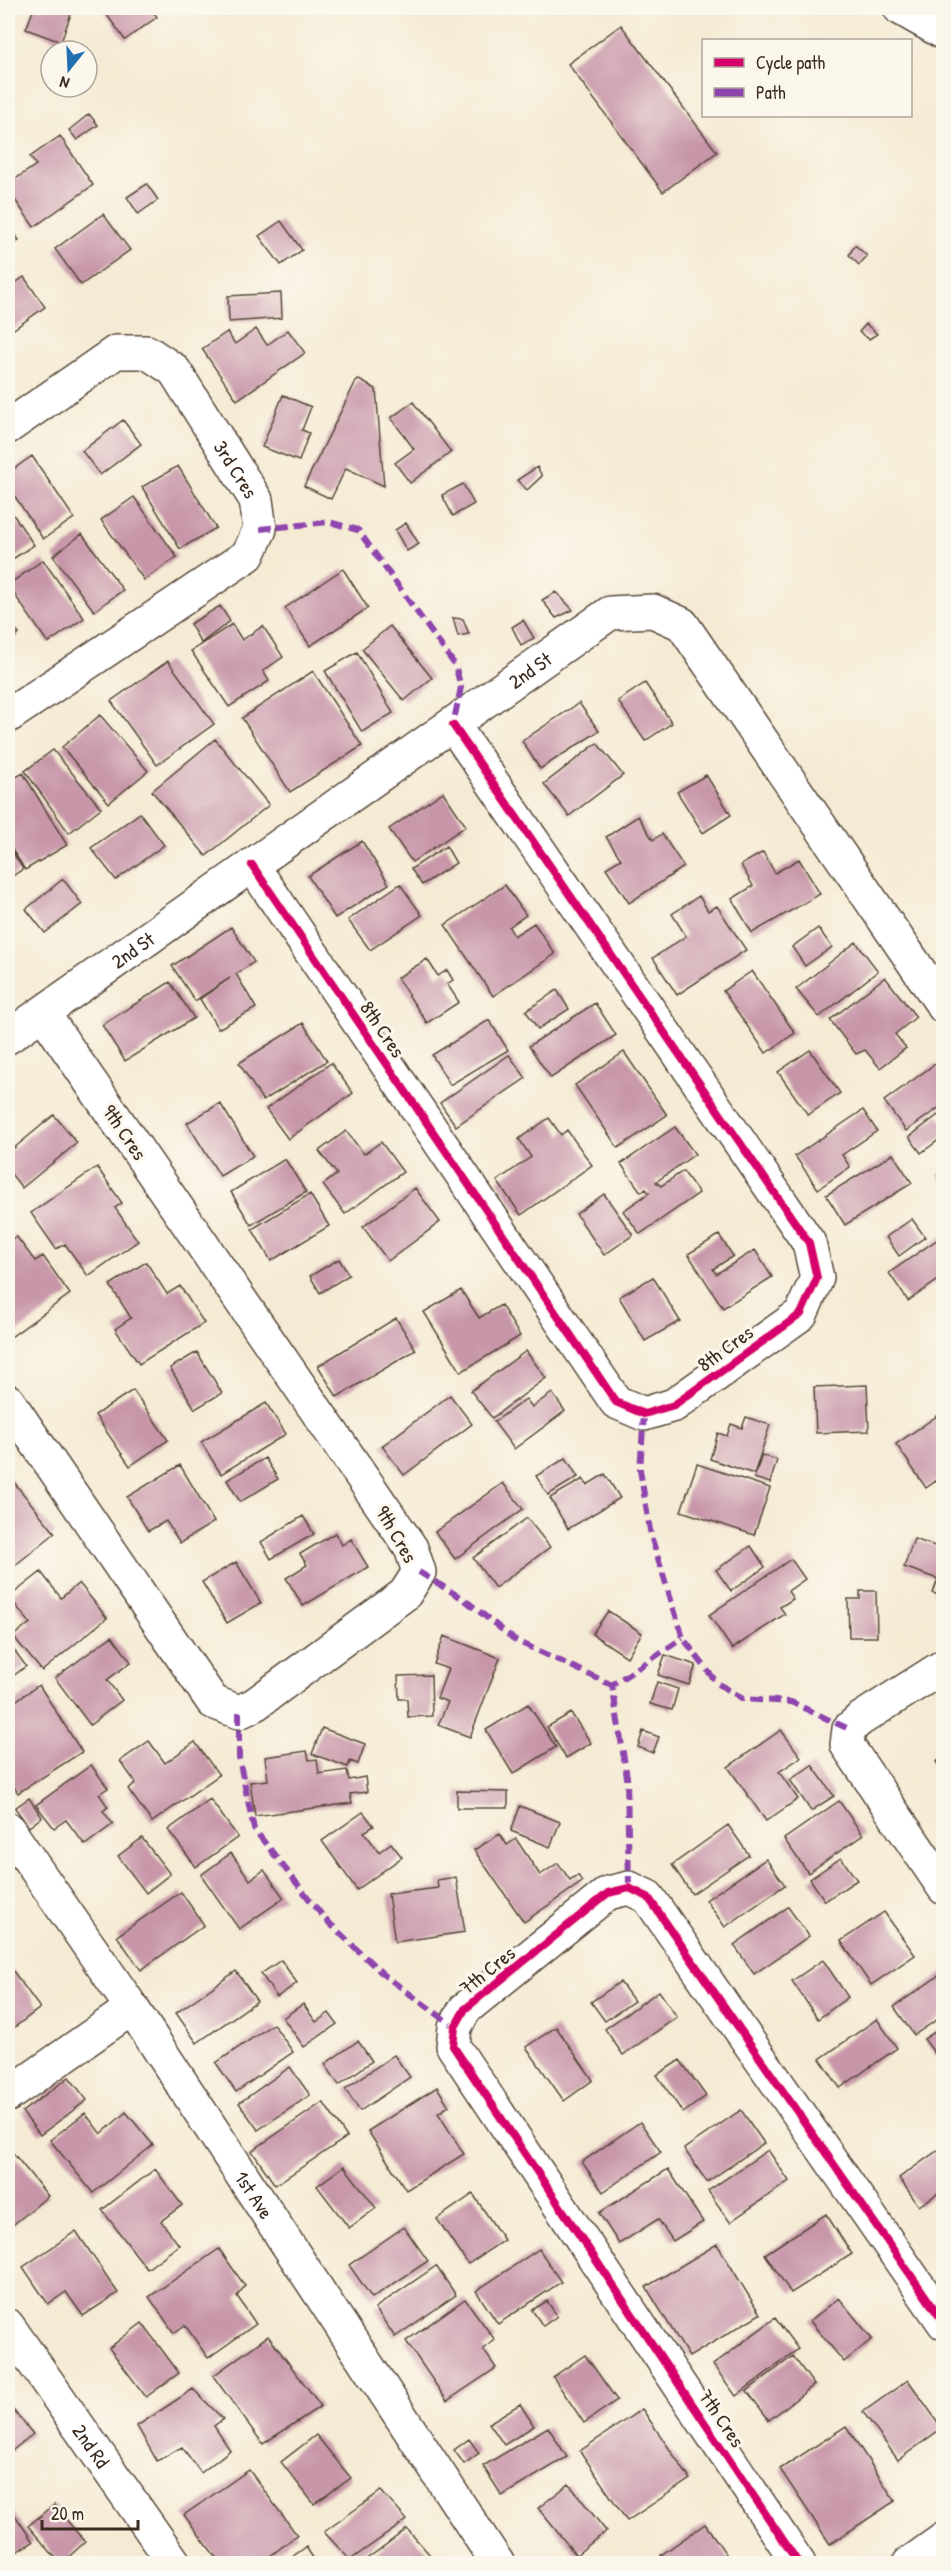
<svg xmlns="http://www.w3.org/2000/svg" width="951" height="2571" font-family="'Patrick Hand',sans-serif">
<rect width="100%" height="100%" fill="#fbf7ec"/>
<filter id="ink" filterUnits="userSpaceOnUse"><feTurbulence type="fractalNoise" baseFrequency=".0167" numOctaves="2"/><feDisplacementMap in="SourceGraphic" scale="12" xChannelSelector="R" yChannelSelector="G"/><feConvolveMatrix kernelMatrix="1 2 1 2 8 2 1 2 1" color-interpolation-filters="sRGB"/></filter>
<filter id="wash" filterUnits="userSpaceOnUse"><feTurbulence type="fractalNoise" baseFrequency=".008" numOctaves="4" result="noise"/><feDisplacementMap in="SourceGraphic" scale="24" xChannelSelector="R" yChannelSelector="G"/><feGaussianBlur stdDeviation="1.35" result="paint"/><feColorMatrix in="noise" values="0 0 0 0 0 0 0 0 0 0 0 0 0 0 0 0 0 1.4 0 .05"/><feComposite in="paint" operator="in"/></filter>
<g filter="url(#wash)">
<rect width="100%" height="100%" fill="#f5ebd4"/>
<g id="blocks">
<path fill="#c796a9" d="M8 8H20L8 17Z
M34 8H73L61 42 26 29Z
M102 8H151L157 17 125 40Z
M621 25 717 152 663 192 568 64Z
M89 114 98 125 77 140 69 130Z
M60 136 93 185 34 227 8 190V184L36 165 30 157Z
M147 184 158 200 138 214 127 197Z
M103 214 130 250 81 285 55 249Z
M281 221 302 250 281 265 259 236Z
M8 224 19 240 8 248Z
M855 245 867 256 859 265 849 255Z
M24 277 45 307 8 333V288Z
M281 293 282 318 229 322 228 296Z
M866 324 877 334 869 339 859 332Z
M256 329 267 345 288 330 305 353 237 400 202 349 227 332 235 344Z
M357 379 376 389 384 486 346 468 331 499 304 486Z
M283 395 311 407 302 430 309 433 299 461 262 447Z
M413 402 451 452 410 483 395 463 414 449 391 418Z
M123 420 141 444 100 475 82 451Z
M32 456 74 518 43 539 8 486V473Z
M178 466 216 528 180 549 142 487Z
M537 467 542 476 527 490 517 480Z
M463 484 474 504 453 516 442 495Z
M134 497 177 557 144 580 101 520Z
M8 507 34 545 8 562Z
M406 523 419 544 407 551 395 530Z
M82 534 123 590 94 611 53 556Z
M43 560 84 618 48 643 8 585Z
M343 569 368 608 310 646 285 608Z
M556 592 573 610 556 618 542 600Z
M220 606 230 621 201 643 190 624Z
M453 618 463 619 469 634 458 636Z
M8 619 19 634 8 643Z
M523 620 534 638 521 645 512 627Z
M232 624 242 640 263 626 283 657 263 671 269 681 229 707 191 651Z
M390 626 432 678 404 701 362 649Z
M357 652 393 713 362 732 325 671Z
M168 661 214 724 157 765 111 701Z
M313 671 362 746 290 792 242 718Z
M645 683 672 723 645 741 618 701Z
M579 703 599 731 540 769 522 741Z
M100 715 148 771 109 803 62 747Z
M215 739 269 805 206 856 152 791Z
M597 743 623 775 569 816 544 784Z
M53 750 101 808 69 833 25 771Z
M23 773 67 845 25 870 8 843V782Z
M706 775 731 815 703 833 677 792Z
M443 792 466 826 412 862 389 829Z
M140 813 164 845 116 880 91 848Z
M638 816 653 840 662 834 684 867 629 903 606 868 621 859 606 837Z
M362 841 389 884 335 918 308 876Z
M8 845 23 869 8 879Z
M446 846 456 863 422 885 411 869Z
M763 852 775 873 799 859 820 894 752 933 732 899 753 886 741 865Z
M63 879 82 904 45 933 26 909Z
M400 884 422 915 370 950 348 920Z
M505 885 526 915 509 927 514 936 534 923 555 954 493 996 445 925Z
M699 896 708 911 717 906 746 950 677 995 653 958 686 936 672 914Z
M231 927 254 962 236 974 256 1008 218 1029 200 999 230 978 195 1001 172 966Z
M818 928 832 947 805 966 792 947Z
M856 942 878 971 819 1017 796 989Z
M427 959 438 976 447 970 453 980 447 984 459 1002 427 1023 397 978Z
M752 971 795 1033 766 1053 723 991Z
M885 977 916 1017 895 1034 906 1048 880 1068 865 1050 856 1054 830 1020Z
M170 982 194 1018 125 1061 102 1025Z
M557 990 569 1009 538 1029 526 1011Z
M595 1003 616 1035 551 1078 529 1046Z
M489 1020 508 1050 450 1085 432 1055Z
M303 1023 327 1061 263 1101 239 1063Z
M810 1050 840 1093 808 1115 778 1072Z
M624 1052 667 1115 618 1148 575 1085Z
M509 1055 526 1078 456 1126 440 1103Z
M331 1063 353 1093 288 1139 266 1109Z
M935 1064 944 1075V1104L906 1131 884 1101Z
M220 1103 253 1156 220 1176 187 1123Z
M863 1110 877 1131 842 1155 850 1167 818 1189 795 1156Z
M54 1115 77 1143 22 1188 8 1170V1153Z
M938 1115 944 1122V1136L921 1153 909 1137Z
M549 1118 561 1135 567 1130 592 1165 521 1215 497 1181 531 1157 519 1139Z
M675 1127 695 1154 656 1182 661 1186 683 1171 699 1193 640 1234 623 1211 649 1193 646 1189 641 1192 621 1164Z
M346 1131 364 1154 381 1142 403 1172 345 1214 323 1185 337 1174 319 1151Z
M893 1154 912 1183 845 1225 826 1195Z
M285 1159 306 1192 251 1225 231 1192Z
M97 1167 122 1203 115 1208 138 1241 88 1276 65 1244 56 1249 31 1213Z
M944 1172V1184L938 1175Z
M415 1188 440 1222 388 1261 363 1227Z
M310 1194 329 1226 271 1261 252 1229Z
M604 1194 633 1235 604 1255 576 1214Z
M912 1219 925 1237 899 1256 886 1237Z
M719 1235 733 1256 713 1269 716 1274 755 1250 772 1277 723 1308 688 1254Z
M944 1235V1276L908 1301 889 1273Z
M16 1236 35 1261 43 1256 70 1294 8 1339V1242Z
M339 1259 349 1275 320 1293 310 1276Z
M146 1262 167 1294 180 1286 204 1323 139 1364 115 1329 131 1318 110 1285Z
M653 1277 680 1321 645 1341 619 1297Z
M461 1290 479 1318 501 1305 520 1336 461 1372 424 1312Z
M396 1318 416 1350 337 1397 318 1366Z
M526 1351 546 1378 492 1418 471 1391Z
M197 1352 222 1393 195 1409 170 1368Z
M867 1385 869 1431 816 1433 814 1387Z
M133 1390 168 1440 130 1466 95 1415Z
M552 1393 565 1411 514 1449 494 1422 526 1399 532 1407Z
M450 1395 472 1424 404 1475 382 1446Z
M266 1403 286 1434 221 1474 201 1442Z
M937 1416 944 1426V1475L926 1488 896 1444Z
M746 1417 770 1425 754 1474 710 1459 718 1433 727 1436 731 1424 742 1428Z
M762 1455 777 1460 770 1483 754 1478Z
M265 1458 278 1479 240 1502 227 1480Z
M566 1458 578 1477 548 1495 536 1476Z
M697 1464 770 1488 754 1535 681 1511Z
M180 1465 214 1522 180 1543 166 1521 148 1531 127 1497Z
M605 1474 620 1498 568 1529 550 1498 583 1479 587 1485Z
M8 1475 55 1533 8 1571Z
M503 1483 523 1509 455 1559 435 1532Z
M303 1516 314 1534 271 1559 261 1542Z
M527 1518 550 1547 495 1588 473 1558Z
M335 1533 342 1545 351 1539 368 1567 303 1606 286 1578 307 1565 300 1554Z
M914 1539 944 1549V1597L933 1593 938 1579 904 1567Z
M751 1546 765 1567 731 1591 716 1570Z
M791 1559 805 1579 788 1591 793 1599 780 1607 785 1614 732 1649 709 1615Z
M236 1562 261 1603 227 1623 202 1582Z
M41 1572 61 1598 79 1583 107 1618 42 1671 13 1636 30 1623 9 1597Z
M860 1591H876L877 1637H849L848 1599H860Z
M608 1611 642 1633 627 1657 592 1634Z
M112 1636 131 1662 107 1680 122 1700 90 1725 55 1678Z
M444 1636 500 1658 470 1737 438 1725 448 1702 437 1698 448 1669 434 1664Z
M8 1642 26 1666 8 1680Z
M665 1655 696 1665 689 1685 658 1675Z
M431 1675 432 1716 408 1717 407 1699H399L398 1676Z
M657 1682 678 1689 672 1710 650 1704Z
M39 1685 82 1752 18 1793 8 1778V1706Z
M528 1704 556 1747 513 1774 486 1730Z
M571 1713 591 1743 566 1758 547 1727Z
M322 1728 365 1744 358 1764 350 1761 348 1767 312 1754Z
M781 1730 801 1757 779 1772 798 1799 766 1821 728 1767Z
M643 1731 659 1737 653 1753 638 1747Z
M149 1741 165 1763 195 1742 219 1775 152 1822 128 1789 136 1783 120 1761Z
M307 1751 309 1760 317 1759 319 1774 347 1770 349 1780 365 1777 367 1792 350 1794 352 1803 255 1816 250 1782 268 1780 265 1757Z
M944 1757V1773L936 1762Z
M91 1765 108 1788 99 1794 108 1807 103 1811 113 1824 85 1845 66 1820 54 1828 36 1805Z
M812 1765 834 1796 811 1811 790 1780Z
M457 1791 508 1792V1808H457Z
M29 1798 42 1817 29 1827 15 1808Z
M210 1799 238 1837 196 1867 168 1830Z
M839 1801 863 1835 808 1873 784 1839Z
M520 1806 560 1822 550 1847 511 1831Z
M363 1812 374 1826 364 1832 379 1852 391 1843 402 1857 357 1890 322 1841Z
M728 1825 749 1855 692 1894 672 1865Z
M500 1834 507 1845 516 1839 540 1875 558 1863 570 1880 578 1875 582 1882 524 1922 474 1850Z
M142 1838 170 1874 146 1893 118 1856Z
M231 1853 250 1880 264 1870 284 1898 239 1929 201 1875Z
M841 1858 857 1880 825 1901 810 1879Z
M766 1859 785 1885 725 1927 706 1900Z
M456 1877 465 1932 395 1942 388 1894 438 1888 437 1880Z
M181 1892 204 1925 141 1970 117 1936Z
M788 1907 809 1936 754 1974 734 1945Z
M884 1912 915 1955 871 1985 841 1941Z
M281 1960 297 1983 277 1997 261 1974Z
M823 1960 848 1997 818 2019 792 1981Z
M8 1964 40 2008 8 2032Z
M236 1971 257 2001 197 2043 176 2013Z
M944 1972V2015L914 2035 894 2007Z
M620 1982 634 2001 605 2021 591 2002Z
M659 1991 677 2017 623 2055 605 2029Z
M303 2004 316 2022 329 2013 337 2024 304 2047 283 2018Z
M877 2019 897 2048 840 2088 820 2059Z
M273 2024 293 2052 236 2092 216 2063Z
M944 2026V2066L924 2039Z
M556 2027 593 2080 564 2101 526 2047Z
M358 2041 372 2061 339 2085 325 2064Z
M394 2055 410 2077 360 2111 345 2089Z
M680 2060 706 2096 683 2113 657 2075Z
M290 2067 310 2095 258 2130 239 2103Z
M69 2077 87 2100 40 2135 22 2112Z
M437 2087 449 2106 438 2113 464 2154 406 2190 368 2131Z
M323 2102 347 2137 275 2185 252 2151Z
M741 2110 764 2143 707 2182 684 2149Z
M126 2112 153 2145 93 2193 50 2140 85 2113 101 2134Z
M640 2122 661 2152 603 2192 582 2162Z
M944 2146V2189L919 2206 899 2178Z
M768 2150 789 2181 730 2222 708 2191Z
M13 2153 48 2196 8 2229V2158Z
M344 2166 376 2208 349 2228 317 2186Z
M155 2169 182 2205 161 2221 179 2245 147 2269 102 2210Z
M668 2169 703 2222 673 2241 658 2219 619 2244 599 2213Z
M473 2194 504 2240 468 2264 437 2219Z
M826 2214 852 2254 791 2293 765 2254Z
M404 2227 428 2261 372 2298 349 2265Z
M76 2231 118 2293 83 2316 66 2292 48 2304 23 2267Z
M717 2244 760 2314 689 2357 646 2287Z
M219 2249 245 2286 237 2296 256 2324 208 2358 185 2325 174 2333 149 2297Z
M539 2249 561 2282 498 2324 476 2291Z
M436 2266 456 2295 395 2337 375 2308Z
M839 2298 872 2339 844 2362 810 2321Z
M465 2299 495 2340 483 2349 496 2368 447 2401 406 2341Z
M547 2301 557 2316 543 2326 532 2310Z
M775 2318 798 2349 736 2396 713 2365Z
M142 2323 179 2373 146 2397 109 2348Z
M268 2336 321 2406 263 2444 213 2376Z
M585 2355 617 2400 584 2423 553 2377Z
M793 2356 814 2385 769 2420 747 2391Z
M908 2380 942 2428 898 2460 863 2412Z
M193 2389 223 2419 214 2426 230 2450 201 2473 182 2447 157 2461 137 2426Z
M8 2404 33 2434 8 2454Z
M520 2404 534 2426 504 2445 489 2423Z
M642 2409 690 2479 627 2521 580 2451Z
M846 2426 895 2501 830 2544 780 2469Z
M548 2427 567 2457 502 2496 483 2466Z
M316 2435 351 2478 314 2504 281 2462Z
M469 2439 479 2453 464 2464 454 2450Z
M249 2470 297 2535 260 2564H221L184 2515Z
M569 2484 606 2531 576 2555 538 2508Z
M381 2491 407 2520 350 2560 324 2532Z
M54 2505 85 2542 61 2564 28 2526Z
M13 2512 33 2542 15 2553 8 2545V2515Z
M705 2524 733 2564H667L661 2555Z
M407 2529 438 2564H360Z
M306 2547 317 2564H282Z"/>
</g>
</g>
<g filter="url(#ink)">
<use href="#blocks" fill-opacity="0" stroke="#574739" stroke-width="1.5"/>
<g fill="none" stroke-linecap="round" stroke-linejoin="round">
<g stroke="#574739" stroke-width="36">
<g id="minor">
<path d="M900 8 944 33"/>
<path id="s1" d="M8 427 116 352H147L174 370 256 500 260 529 248 555 8 716"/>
<path d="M252 865 616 1402 644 1414 674 1405 801 1314 817 1278 809 1243 453 725"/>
<path id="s2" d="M8 1037 610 613 653 611 682 624 944 1007"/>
<path d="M8 1401 213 1702 239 1712 254 1705 405 1594 419 1572 411 1548 43 1013"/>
<path d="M944 1666 859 1720 849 1729 847 1745 944 1888"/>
<path id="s3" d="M8 1829 132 2008 498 2564"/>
<path d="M8 2095 132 2008"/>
<path id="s4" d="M8 2326 175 2564"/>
<path d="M799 2564 453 2046 455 2027 465 2009 608 1893 629 1888 648 1897 944 2323"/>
<path d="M909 2564 944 2539"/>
</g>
</g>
<use href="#minor" stroke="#fff" stroke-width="33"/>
<path stroke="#8e44ad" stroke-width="6" stroke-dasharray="12 6" stroke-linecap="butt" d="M260 529 329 522 358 530 455 665 461 687 453 725
M644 1414 640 1470 651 1536 683 1638 717 1683 743 1699 791 1702 849 1729
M419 1572 465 1600 515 1640 612 1685
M239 1712V1759L254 1829 325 1919 384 1975 455 2027
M629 1888 627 1777 612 1685 683 1638"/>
<g stroke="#fbf7ec" stroke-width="11">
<path id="cycleway" d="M252 865 616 1402 644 1414 674 1405 801 1314 817 1278 809 1243 453 725
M799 2564 453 2046 455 2027 465 2009 608 1893 629 1888 648 1897 944 2323"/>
</g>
<use href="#cycleway" stroke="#d6006c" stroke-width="8"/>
</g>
</g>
<g text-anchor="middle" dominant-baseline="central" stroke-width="6" stroke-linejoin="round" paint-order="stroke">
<g font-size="20" fill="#3b2a1e" stroke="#fbf7ec">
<text stroke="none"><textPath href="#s1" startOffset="312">3rd Cres</textPath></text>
<text stroke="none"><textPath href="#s2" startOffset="638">2nd St</textPath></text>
<text stroke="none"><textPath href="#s2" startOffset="152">2nd St</textPath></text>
<text transform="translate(383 1029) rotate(56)">8th Cres</text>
<text transform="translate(125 1132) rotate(56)">9th Cres</text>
<text transform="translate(725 1348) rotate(-36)">8th Cres</text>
<text transform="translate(397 1534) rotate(60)">9th Cres</text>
<text transform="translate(487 1970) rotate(-39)">7th Cres</text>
<text stroke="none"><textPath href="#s3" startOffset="441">1st Ave</textPath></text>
<text transform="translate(722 2418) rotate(56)">7th Cres</text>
<text stroke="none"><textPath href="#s4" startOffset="146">2nd Rd</textPath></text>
</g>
</g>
<rect width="951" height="2571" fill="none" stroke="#fbf7ec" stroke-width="30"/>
<rect x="702" y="39" width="210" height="78" fill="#fbf7ec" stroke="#aea59a" stroke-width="1.5"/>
<rect x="714" y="58" width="30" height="9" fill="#d6006c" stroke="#aea59a" stroke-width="1.5"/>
<text x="756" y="69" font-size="18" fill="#3b2a1e">Cycle path</text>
<rect x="714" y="88" width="30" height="9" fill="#8e44ad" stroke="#aea59a" stroke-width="1.5"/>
<text x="756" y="99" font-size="18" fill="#3b2a1e">Path</text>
<g transform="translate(69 69) rotate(198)"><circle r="28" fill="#fbf7ec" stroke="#aea59a" stroke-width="1.5"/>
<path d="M0-4.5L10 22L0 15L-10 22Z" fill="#1f6fb2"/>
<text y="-9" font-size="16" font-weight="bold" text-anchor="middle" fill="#3b2a1e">N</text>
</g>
<path d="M42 2520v9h96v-9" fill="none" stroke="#3b2a1e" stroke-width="3"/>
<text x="51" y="2520" font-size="18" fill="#3b2a1e" stroke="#fbf7ec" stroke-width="4.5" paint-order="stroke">20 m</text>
</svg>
